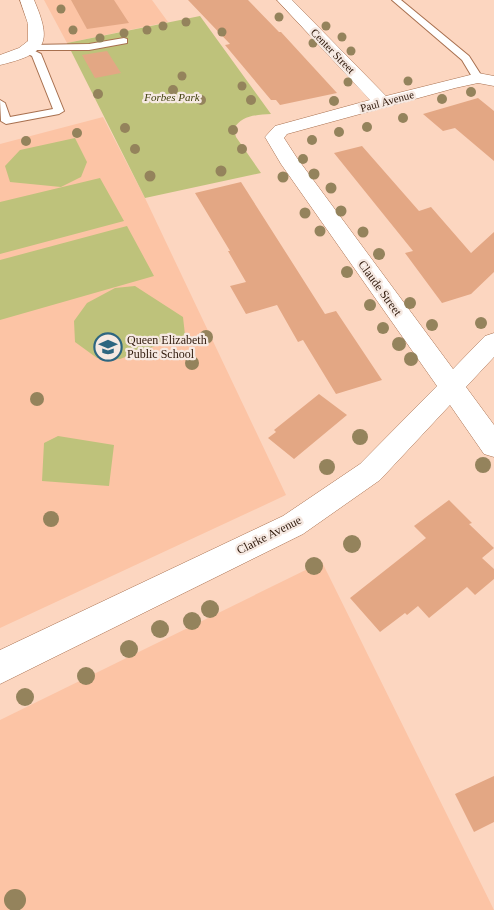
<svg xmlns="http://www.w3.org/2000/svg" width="494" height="910" font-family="Georgia,serif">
<rect width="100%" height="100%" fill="#fcd6c0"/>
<path fill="#fcc4a5" d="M44 0H152L168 22 67 43Z
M103 117 145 198 286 495 0 628V144Z
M322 562 494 910H0V720Z"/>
<path fill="#bec27b" d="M200 16 271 114C257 115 241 115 234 129L236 137 261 173 145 198 67 43Z
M75 138 87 162 81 177 61 187 10 182 5 166 20 150Z
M100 178 124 221 0 254V202Z
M127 226 154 276 0 320V260Z
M135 286 183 317 185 335 120 359 97 358 75 342 74 321 87 303 115 288Z
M58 436 114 445 109 486 42 481 44 443Z"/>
<path fill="#e3a784" d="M71 0H114L129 23 87 29Z
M188 0H248L279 32H281L337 93 280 105 276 100H271L225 45 230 44Z
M107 51 121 73 95 78 82 55Z
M478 98 494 111V161L455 128 443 131 423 114Z
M362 146 419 211 431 207 471 253 494 232V272L471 294 442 303 405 253 413 251 334 153Z
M241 182 325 314 336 311 382 380 336 394 303 340 298 342 277 305 246 314 230 286 246 282 228 251H230L195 193Z
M319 394 347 415 294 459 268 438 276 432 274 430Z
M449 500 472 523 469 524 494 548 482 558 494 569V579L475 595 467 587 429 618 418 606 407 615 405 613 380 632 350 598 426 538 414 526Z
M494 776V822L474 832 455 794Z"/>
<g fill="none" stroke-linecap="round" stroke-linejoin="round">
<g stroke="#a8704f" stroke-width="2">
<path id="lane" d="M392 0H401L469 56 483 78 482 80H474L462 60Z
M124 38 127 39V43L89 50H33L41 54 64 111 59 114 6 124 1 121 0 100 5 103 10 117 53 109 32 56 22 51 28 48 29 45 89 44Z"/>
</g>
<g stroke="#a8704f" stroke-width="1">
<path id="street" d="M20 0H34C53 44 46 54 0 65V55L19 48 28 41V24Z
M277 0H292L386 96 478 73 494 76V86L478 83 455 88 287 134 284 138 297 158 453 369 485 336 494 333V357L466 387 494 425V457L484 454 450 405 380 480 303 534 0 684V650L283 516 360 464 437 386 281 164 265 137 275 126 370 100Z"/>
</g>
<use href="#lane" fill="#fff" fill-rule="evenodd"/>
<use href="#street" fill="#fff" fill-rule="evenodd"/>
</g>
<g fill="#94835c">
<circle cx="61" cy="9" r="4.5"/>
<circle cx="279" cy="17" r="4.5"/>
<circle cx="186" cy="22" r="4.5"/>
<circle cx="163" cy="26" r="4.5"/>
<circle cx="326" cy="26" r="4.5"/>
<circle cx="73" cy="30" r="4.5"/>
<circle cx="147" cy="30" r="4.5"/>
<circle cx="222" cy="32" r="4.5"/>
<circle cx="124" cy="33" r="4.5"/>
<circle cx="342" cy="37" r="4.5"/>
<circle cx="100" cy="38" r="4.5"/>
<circle cx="313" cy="43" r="4.5"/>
<circle cx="351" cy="51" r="4.5"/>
<circle cx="182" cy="76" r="4.5"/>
<circle cx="408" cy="81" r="4.5"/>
<circle cx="348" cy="82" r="4.5"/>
<circle cx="242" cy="86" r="4.5"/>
<circle cx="173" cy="90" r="5"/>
<circle cx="471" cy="92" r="5"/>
<circle cx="98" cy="94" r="5"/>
<circle cx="442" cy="99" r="5"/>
<circle cx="201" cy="100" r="5"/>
<circle cx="251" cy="100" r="5"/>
<circle cx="334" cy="101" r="5"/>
<circle cx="403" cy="118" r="5"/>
<circle cx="367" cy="127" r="5"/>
<circle cx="125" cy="128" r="5"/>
<circle cx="233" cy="130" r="5"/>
<circle cx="339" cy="132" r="5"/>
<circle cx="77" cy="133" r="5"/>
<circle cx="312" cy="140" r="5"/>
<circle cx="26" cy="141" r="5"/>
<circle cx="135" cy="149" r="5"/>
<circle cx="242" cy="149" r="5"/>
<circle cx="303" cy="159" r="5"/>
<circle cx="221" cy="171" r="5.5"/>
<circle cx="314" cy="174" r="5.5"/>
<circle cx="150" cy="176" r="5.5"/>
<circle cx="283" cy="177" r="5.5"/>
<circle cx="331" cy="188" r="5.5"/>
<circle cx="341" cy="211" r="5.5"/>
<circle cx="305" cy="213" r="5.5"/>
<circle cx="320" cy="231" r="5.5"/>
<circle cx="363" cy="232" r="5.5"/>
<circle cx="379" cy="254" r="6"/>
<circle cx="347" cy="272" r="6"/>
<circle cx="410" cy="303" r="6"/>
<circle cx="370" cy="305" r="6"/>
<circle cx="481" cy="323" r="6"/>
<circle cx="432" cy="325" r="6"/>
<circle cx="383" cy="328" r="6"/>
<circle cx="206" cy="337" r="7"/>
<circle cx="399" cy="344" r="7"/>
<circle cx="411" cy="359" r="7"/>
<circle cx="192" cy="363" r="7"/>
<circle cx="37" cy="399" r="7"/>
<circle cx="360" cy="437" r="8"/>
<circle cx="483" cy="465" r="8"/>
<circle cx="327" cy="467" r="8"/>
<circle cx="51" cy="519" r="8"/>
<circle cx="352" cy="544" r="9"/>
<circle cx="314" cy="566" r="9"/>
<circle cx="210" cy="609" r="9"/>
<circle cx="192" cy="621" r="9"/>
<circle cx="160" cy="629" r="9"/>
<circle cx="129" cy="649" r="9"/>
<circle cx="86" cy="676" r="9"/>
<circle cx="25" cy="697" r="9"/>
<circle cx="15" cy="900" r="11"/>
</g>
<defs>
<g id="school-ring" transform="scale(1.4375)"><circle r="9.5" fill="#f6e9e2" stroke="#2e6680" stroke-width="1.5"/><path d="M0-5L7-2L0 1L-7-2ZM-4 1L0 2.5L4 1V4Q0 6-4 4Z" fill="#2e6680"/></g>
</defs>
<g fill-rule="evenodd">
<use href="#school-ring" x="108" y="347"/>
</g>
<g text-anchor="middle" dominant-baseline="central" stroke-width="4.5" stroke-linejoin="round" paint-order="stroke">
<g font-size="11" fill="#2f190b" stroke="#f6e9e2">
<text transform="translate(333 51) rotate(46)">Center Street</text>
<text transform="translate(387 101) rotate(-15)">Paul Avenue</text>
</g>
<g font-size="11" font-style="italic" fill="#3e3f0b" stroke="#f6e9e2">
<text x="172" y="97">Forbes Park</text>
</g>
<g font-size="12" fill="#2f190b" stroke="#f6e9e2">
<text transform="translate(380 288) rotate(54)">Claude Street</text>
<text transform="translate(269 535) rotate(-27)">Clarke Avenue</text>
</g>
<g font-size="12" fill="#2f190b" stroke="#f6e9e2" text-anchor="start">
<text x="127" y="340">Queen Elizabeth<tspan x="127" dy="14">Public School</tspan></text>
</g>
</g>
</svg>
